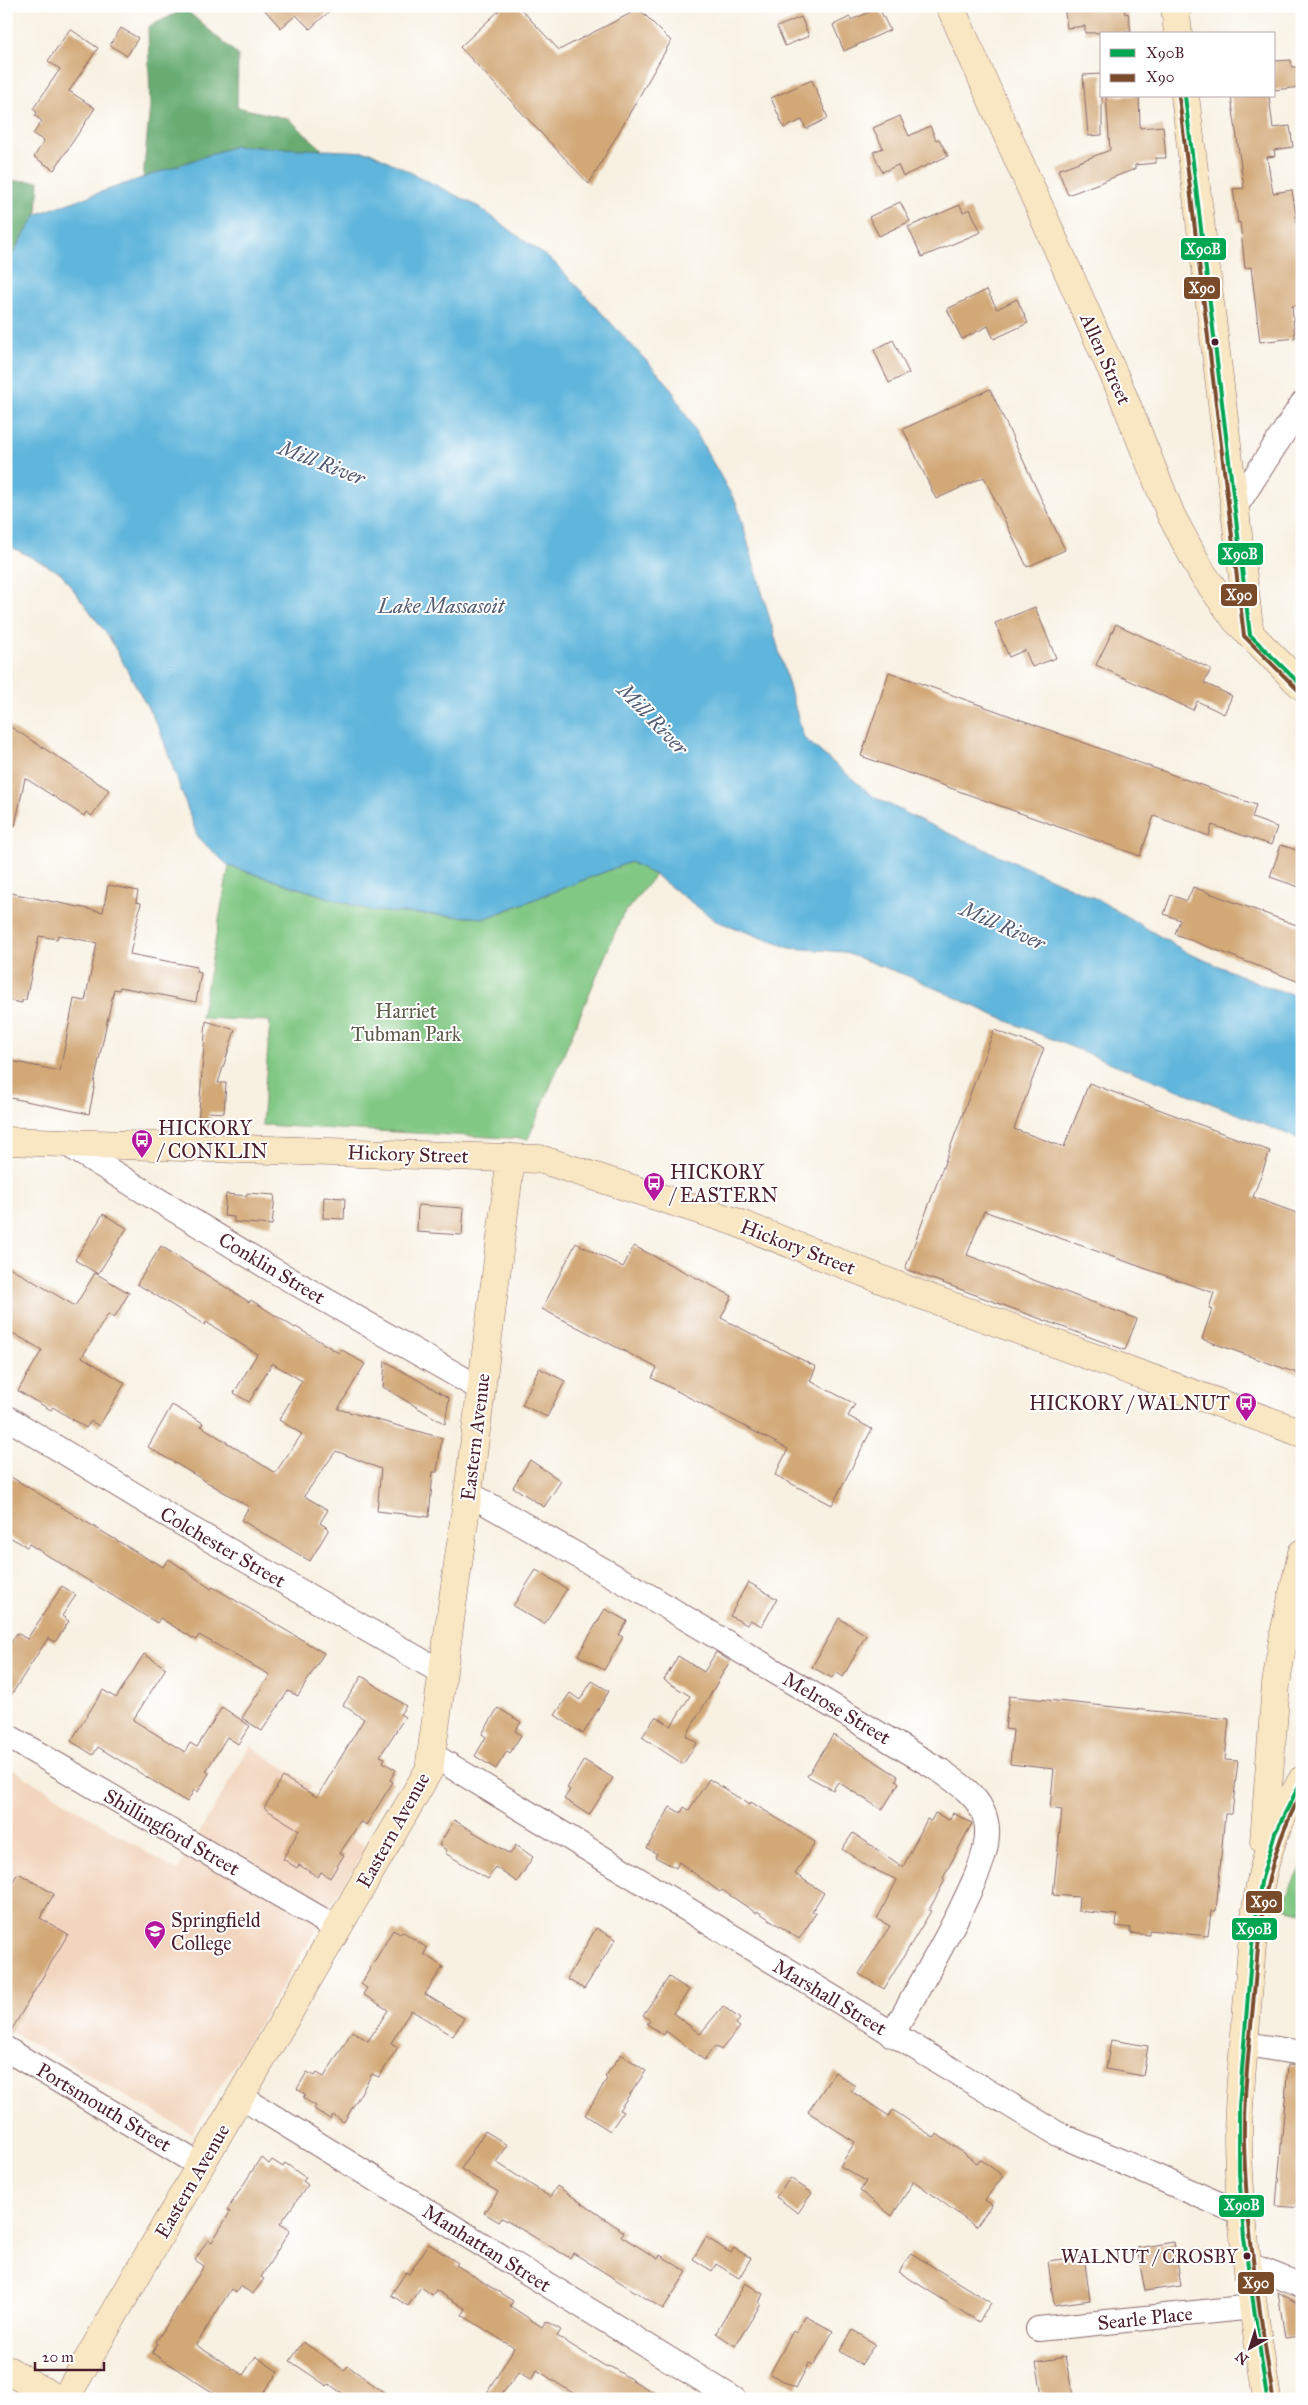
<svg xmlns="http://www.w3.org/2000/svg" width="1308" height="2405" font-family="'IM FELL Great Primer',serif">
<rect width="100%" height="100%" fill="#fff"/>
<filter id="ink" filterUnits="userSpaceOnUse"><feTurbulence type="fractalNoise" baseFrequency=".02" numOctaves="2"/><feDisplacementMap in="SourceGraphic" scale="10" xChannelSelector="R" yChannelSelector="G"/><feConvolveMatrix kernelMatrix="1 2 1 2 8 2 1 2 1" color-interpolation-filters="sRGB"/></filter>
<filter id="wash" filterUnits="userSpaceOnUse"><feTurbulence type="fractalNoise" baseFrequency=".0096" numOctaves="4" result="noise"/><feDisplacementMap in="SourceGraphic" scale="20" xChannelSelector="R" yChannelSelector="G"/><feGaussianBlur stdDeviation="1.12" result="paint"/><feColorMatrix in="noise" values="0 0 0 0 0 0 0 0 0 0 0 0 0 0 0 0 0 1.4 0 .05"/><feComposite in="paint" operator="in"/></filter>
<g filter="url(#wash)">
<rect width="100%" height="100%" fill="#f8f1e2"/>
<path fill="#f2d5be" d="M250 1746 311 1785 302 1808 367 1847 192 2133 6 2029V1765L177 1871Z"/>
<path fill="#81c884" stroke="#667458" d="M630 862 655 875 622 916 528 1139 262 1125 270 1021 201 1018 229 866 371 911 486 918Z
M1302 1865V1912L1280 1907Z"/>
<path fill="#68ac72" stroke="#59664e" d="M185 9 238 55 237 107 289 119 323 150 235 146 143 178 150 106 148 27Z
M6 181H39L37 214 6 265Z"/>
<path fill="#5eb5db" stroke="#546a83" d="M235 146 370 152 479 207 555 263 669 385 737 505 804 738 874 797 926 823 1097 899 1188 953 1268 987 1302 997V1140L1000 1018 913 978 843 952 790 948 716 921 655 875 630 862 486 918 371 911 229 866 198 838 159 728 109 637 61 573 6 544V265L37 214Z"/>
<g id="blocks">
<path fill="#d2a877" d="M261 6H335L310 29 296 15 281 28Z
M504 6H518L559 50 639 9 671 41 589 184 460 47Z
M1064 6H1124L1125 14 1128 13 1131 32 1085 33V26L1067 28Z
M879 8 890 30 844 51 833 25 850 17 851 20Z
M801 17 809 36 785 46 777 27Z
M121 28 138 38 127 56 110 45Z
M70 29 98 48 69 91 95 108 54 170 34 157 44 141 33 134 42 121 35 116 37 112 33 109 60 69 48 61Z
M1291 60 1292 67H1299L1301 87 1274 90 1275 61Z
M1102 74V135L1088 136 1083 75Z
M812 80 828 118 806 129 802 120 784 128 771 98Z
M1106 96H1139L1140 128 1163 126 1166 158H1156V163L1135 165V169L1068 195 1058 170 1110 150Z
M1231 96H1269L1273 128 1290 126 1293 147 1274 150 1275 156 1267 157 1273 193 1292 190 1299 235 1302 305 1292 306 1295 338 1260 342 1251 267 1245 268 1240 222 1238 223 1233 189 1244 188Z
M900 116 909 136 930 126 936 140 939 139 948 156 903 176 898 165 882 172 873 152 883 148 873 128Z
M900 202 910 221 879 236 869 217Z
M960 205 963 212 970 209 981 232 922 257 908 227Z
M987 290 997 309 1017 299 1028 323 994 339 988 326 962 339 947 309Z
M893 340 909 373 889 383 874 350Z
M990 389 1065 550 1027 567 984 477 936 499 903 429Z
M1035 607 1056 658 1032 667 1025 650 1009 657 995 623Z
M1116 624 1211 669 1204 683 1232 696 1224 714 1197 701 1193 710 1096 665Z
M889 672 1256 805 1252 818 1277 827 1271 845 1212 825 1209 836 1154 816 1140 856 861 756Z
M6 724 109 790 92 816 86 812 84 816 25 778 15 826H6Z
M1281 845 1302 852V888L1270 877Z
M108 885 138 891 136 902 141 903 130 954 197 967 196 972 201 973 196 1002 120 987 119 990 114 989 94 1083H95L89 1114 6 1097V1060L60 1071 74 999 85 1001 97 943 58 935 57 939 39 936 26 1000H22V1003L6 1000V892L103 912Z
M1193 887 1302 927V983L1175 934 1180 920 1164 914 1171 895 1187 901Z
M206 1021 235 1030 218 1083H226L224 1113 210 1112 205 1126 198 1124Z
M994 1030 1044 1048 1014 1129 1064 1147 1089 1083 1270 1151 1253 1197 1302 1215V1375L1202 1339 1212 1309 1209 1308 1214 1293 984 1211 967 1255 1137 1319 1125 1350 905 1269Z
M247 1193 275 1195 272 1225 234 1222V1217L224 1216 226 1194 247 1196Z
M324 1197 345 1198 344 1219 323 1218Z
M418 1205 464 1208 462 1235 417 1232Z
M103 1214 127 1228 98 1274 75 1260Z
M576 1243 623 1267 634 1246 732 1296 721 1318 816 1367 810 1381 855 1404 848 1416 872 1429 832 1505 775 1475 788 1449 652 1378 657 1368 542 1309Z
M161 1246 249 1302 251 1300 295 1328 296 1327 339 1353 341 1349 365 1364 338 1409 442 1438 437 1472H433L429 1517 377 1511 381 1469 336 1451 304 1496 328 1510 320 1523 329 1529 310 1561 241 1520 249 1507 148 1447 172 1405 203 1423 201 1426 275 1473 302 1434 279 1420 302 1381 272 1363 249 1402 234 1393 257 1354 206 1322 205 1325 137 1284Z
M6 1265 75 1306 95 1273 129 1293 114 1318 108 1314 82 1357 125 1383 99 1426 91 1421 86 1428 53 1407 51 1410 18 1391 42 1350 6 1329Z
M385 1361 449 1398 445 1424 383 1387Z
M539 1368 565 1381 547 1417 522 1405Z
M530 1460 561 1481 544 1507 513 1487Z
M6 1474 153 1562 154 1561 163 1567 169 1559 211 1589 213 1587 324 1653 298 1696 288 1691 262 1731 242 1718 270 1675 199 1635 196 1640 160 1618 157 1623 29 1544 27 1547 6 1535Z
M536 1570 567 1589 544 1624 513 1606Z
M748 1582 777 1599 762 1626 750 1620 747 1625 730 1616Z
M62 1586 76 1595 62 1616 69 1621 55 1642 48 1638 6 1703V1650L17 1633 27 1639Z
M605 1609 627 1621 619 1635 623 1637 604 1670 578 1655Z
M839 1618 866 1635 843 1677 836 1672 832 1678 812 1667Z
M716 1652 730 1661 686 1736 697 1743 683 1764 642 1737 656 1716 671 1726 690 1696 664 1680 678 1656 704 1672Z
M144 1654 166 1668 133 1720 185 1752 190 1743 197 1747 222 1707 250 1726 238 1744 227 1737 206 1771 209 1773 198 1792 194 1790 187 1802 98 1747 93 1755 71 1741 103 1690 116 1698Z
M362 1676 406 1706 400 1714 405 1717 380 1756 385 1758 383 1762 396 1770 390 1780 393 1782 366 1825 361 1821 340 1853 344 1855 330 1878 321 1872 318 1877 299 1865 297 1868 283 1859 299 1830 264 1808 283 1777 317 1797 364 1719 343 1705Z
M592 1681 609 1691 583 1734 555 1715 570 1693 580 1700Z
M1009 1696 1229 1719 1225 1760 1238 1761 1232 1814H1225L1216 1911H1211L1208 1936 1149 1930V1935L1130 1933V1928L1116 1926 1117 1915 1078 1911 1079 1897 1053 1895 1062 1810 1050 1808 1054 1769 1010 1764 1013 1730 1005 1729Z
M498 1708 521 1722 515 1731 521 1735 510 1753 507 1751 496 1769 475 1756 486 1737 482 1734Z
M833 1735 898 1776 896 1780 899 1783 882 1810 838 1782 833 1790 807 1776Z
M584 1760 613 1778 589 1815 564 1799 570 1790 567 1788Z
M709 1779 750 1805 751 1802 815 1842 795 1874 824 1893 812 1911 816 1913 799 1939 757 1911 756 1913 722 1890 720 1892 679 1862 676 1868 655 1857 657 1854 647 1848 670 1807 681 1813 684 1807 689 1810Z
M935 1813 949 1820 953 1813 972 1823 943 1878 945 1880 929 1910 931 1911 884 1989 859 1974 890 1926 877 1919 897 1880 867 1866 842 1849 853 1833 903 1867 927 1819 931 1821Z
M454 1820 510 1854 516 1845 533 1857 517 1882 495 1867 488 1879 445 1853 446 1850 439 1845Z
M18 1873 54 1894 40 1918 68 1934 8 2036 6 2035V1893Z
M596 1928 616 1939 584 1989 567 1979Z
M393 1930 400 1934 402 1931 427 1948 424 1954 443 1967 425 1994 464 2018 453 2036 411 2010 391 2043 398 2047 379 2077 372 2074 344 2122 333 2115 330 2119 314 2109 316 2106 303 2098 305 2094 297 2089 307 2072 315 2076 317 2073 324 2077 352 2031 368 2041 388 2010 363 1994 367 1988 361 1984Z
M669 1977 689 1990 673 2013 700 2034 723 2006 740 2019 736 2024 740 2027 721 2050 715 2046 704 2060 666 2031 664 2035 647 2024 650 2020 643 2015Z
M1111 2040 1148 2046 1143 2076 1106 2069Z
M621 2054 646 2071 619 2110 623 2112 610 2131 585 2115 607 2079 605 2077Z
M1288 2065 1302 2066V2208L1276 2206Z
M835 2072 855 2086 851 2091 889 2116 893 2110 935 2138 937 2134 977 2163 980 2159 1003 2176 985 2200 992 2205 976 2227 914 2181 892 2216 860 2191 866 2181 840 2166 855 2142 808 2112Z
M485 2131 508 2145 496 2162 550 2197 557 2186 624 2232 621 2236 658 2259 660 2255 687 2272 663 2309 583 2259 573 2253 570 2258 502 2218 499 2222 484 2213 498 2192 461 2169Z
M261 2157 269 2164 272 2160 283 2167 285 2163 306 2178 303 2181 308 2185 280 2224 290 2230 261 2277 264 2279 253 2294 240 2286 236 2293 231 2289 196 2345 243 2375 256 2356 278 2372 258 2399H223L152 2353 158 2344 156 2342 204 2266 195 2260 208 2240 212 2242 230 2212 227 2210Z
M790 2178 812 2193 798 2213 776 2197Z
M706 2237 731 2253 734 2248 751 2258 739 2278 716 2264 712 2271 693 2259Z
M1174 2242 1181 2286 1145 2291 1137 2248Z
M429 2244 458 2263 456 2265 513 2301 510 2306 542 2327 546 2321 561 2330 557 2336 605 2366 611 2367 664 2399H582L537 2370 531 2380 519 2372 498 2399H489L485 2396 514 2348 462 2315 466 2309 436 2290 432 2295 421 2287 408 2306 391 2295 406 2272 409 2274Z
M911 2253 991 2303 979 2322 899 2272Z
M1084 2256 1090 2300 1054 2305 1048 2261Z
M745 2283 763 2294 759 2303 761 2304 735 2346 716 2333Z
M1278 2292 1302 2306V2336L1285 2338Z
M805 2316 833 2331 814 2365 809 2363 796 2388 770 2374 793 2331 796 2333Z
M853 2330 875 2344 861 2365 840 2351Z
M303 2342 344 2370 348 2366 393 2399H350L329 2384 327 2386 290 2361Z
M1065 2357 1074 2399H1043L1036 2362Z"/>
</g>
</g>
<g filter="url(#ink)">
<use href="#blocks" fill-opacity="0" stroke="#87686b" stroke-width="1"/>
<g fill="none" stroke-linecap="round" stroke-linejoin="round">
<g stroke="#87686b" stroke-width="26">
<path id="street" d="M1234 509 1302 404
M65 1143 266 1266 481 1389
M6 1417 181 1523 443 1673
M468 1493 647 1595 941 1771C956 1782 974 1793 982 1810 987 1820 988 1833 986 1844 982 1868 970 1889 960 1911 939 1953 915 1994 892 2035
M6 1735 338 1929
M431 1754 1058 2134 1242 2214
M1245 2044 1302 2053
M6 2049 201 2166
M241 2097 734 2399
M1247 2264 1302 2286
M1038 2329 1253 2307"/>
</g>
<g stroke="#87686b" stroke-width="29">
<path id="secondary" d="M950 6 1121 391 1171 515 1202 573 1236 620 1302 686
M1175 6 1178 34
M1185 96 1250 635
M6 1141 540 1159 733 1221 916 1293 1302 1433
M1264 1841 1276 1684 1284 1634 1302 1553
M6 2369 57 2399
M65 2399 429 1770 468 1493 511 1158
M1267 2399C1254 2313 1239 2227 1238 2140 1238 2096 1244 2052 1247 2008 1252 1952 1253 1894 1272 1841 1279 1819 1291 1800 1302 1780"/>
</g>
<use href="#street" stroke="#fff" stroke-width="24"/>
<use href="#secondary" stroke="#f9e7c3" stroke-width="28"/>
<g stroke="#fff" stroke-width="8">
<path id="bus-1" d="M1185 96 1250 635 1302 686
M1267 2399 1244 2238 1239 2173V2107L1252 1945 1261 1882 1275 1833 1302 1780"/>
</g>
<g stroke="#fff" stroke-width="8">
<path id="bus-2" d="M1179 97 1244 636 1298 690
M1273 2398C1260 2313 1246 2228 1244 2142 1243 2093 1250 2043 1254 1994 1260 1921 1265 1858 1302 1793"/>
</g>
<use href="#bus-1" stroke="#00a651" stroke-width="4"/>
<use href="#bus-2" stroke="#7a4b2a" stroke-width="4"/>
</g>
</g>
<defs>
<g id="bus-pin" transform="scale(1.125)"><path d="M0 17L-7.5 6A9.5 9.5 0 1 1 7.5 6Z" fill="#b5179e" stroke="#fff"/><path d="M-5-6H5V4H4V6H2V4H-2V6H-4V4H-5ZM-3.5-4V0h7V-4ZM-3.5 1.2v1.5H-2V1.2ZM2 1.2v1.5H3.5V1.2Z" fill="#fff"/></g>
<g id="university-pin" transform="scale(1.125)"><path d="M0 17L-7.5 6A9.5 9.5 0 1 1 7.5 6Z" fill="#b5179e" stroke="#fff"/><path d="M0-5L7-2L0 1L-7-2ZM-4 1L0 2.5L4 1V4Q0 6-4 4Z" fill="#fff"/></g>
</defs>
<g fill-rule="evenodd">
<use href="#bus-pin" x="142" y="1140"/>
<use href="#bus-pin" x="654" y="1183"/>
<use href="#bus-pin" x="1246" y="1403"/>
<use href="#university-pin" x="155" y="1931"/>
</g>
<g fill="#4a1f2b" stroke="#fff" stroke-width="2">
<circle cx="1215" cy="342" r="4.5"/>
<circle cx="1247" cy="2256" r="4.5"/>
</g>
<g text-anchor="middle" dominant-baseline="central" stroke-width="4" stroke-linejoin="round" paint-order="stroke">
<g font-size="19" fill="#4a1f2b" stroke="#fff" text-anchor="end">
<text x="1238" y="2256">WALNUT / CROSBY</text>
</g>
<g font-size="20" fill="#4a1f2b" stroke="#fff">
<text transform="translate(1106 359) rotate(66)">Allen Street</text>
<text transform="translate(408 1154) rotate(2)">Hickory Street</text>
<text transform="translate(798 1247) rotate(21)">Hickory Street</text>
<text transform="translate(272 1268) rotate(31)">Conklin Street</text>
<text transform="translate(475 1437) rotate(-83)">Eastern Avenue</text>
<text transform="translate(223 1547) rotate(30)">Colchester Street</text>
<text transform="translate(837 1708) rotate(31)">Melrose Street</text>
<text transform="translate(393 1830) rotate(-61)">Eastern Avenue</text>
<text transform="translate(172 1832) rotate(30)">Shillingford Street</text>
<text transform="translate(830 1997) rotate(31)">Marshall Street</text>
<text transform="translate(104 2107) rotate(31)">Portsmouth Street</text>
<text transform="translate(192 2181) rotate(-60)">Eastern Avenue</text>
<text transform="translate(487 2248) rotate(32)">Manhattan Street</text>
<text transform="translate(1145 2318) rotate(-6)">Searle Place</text>
</g>
<g font-size="20" fill="#5d5a4a" stroke="#fff">
<text x="406" y="1011">Harriet<tspan x="406" dy="23">Tubman Park</tspan></text>
</g>
<g font-size="20" fill="#4a1f2b" stroke="#fff" text-anchor="start">
<text x="158" y="1128">HICKORY<tspan x="158" dy="23">/ CONKLIN</tspan></text>
<text x="670" y="1172">HICKORY<tspan x="670" dy="23">/ EASTERN</tspan></text>
<text x="1230" y="1403" text-anchor="end">HICKORY / WALNUT</text>
<text x="171" y="1920">Springfield<tspan x="171" dy="23">College</tspan></text>
</g>
<g font-size="21" font-style="italic" fill="#525b71" stroke="#fff">
<text transform="translate(322 463) rotate(21)">Mill River</text>
<text x="441" y="606">Lake Massasoit</text>
<text transform="translate(653 719) rotate(46)">Mill River</text>
<text transform="translate(1003 926) rotate(24)">Mill River</text>
</g>
</g>
<g stroke="#fff" stroke-width="2">
<rect x="1180" y="237" width="47" height="24" rx="5" fill="#00a651"/>
<rect x="1183" y="276" width="38" height="24" rx="5" fill="#7a4b2a"/>
<rect x="1217" y="542" width="47" height="24" rx="5" fill="#00a651"/>
<rect x="1220" y="583" width="38" height="24" rx="5" fill="#7a4b2a"/>
<rect x="1245" y="1890" width="38" height="24" rx="5" fill="#7a4b2a"/>
<rect x="1231" y="1917" width="47" height="24" rx="5" fill="#00a651"/>
<rect x="1218" y="2194" width="47" height="24" rx="5" fill="#00a651"/>
<rect x="1237" y="2271" width="38" height="24" rx="5" fill="#7a4b2a"/>
</g>
<g font-size="14" text-anchor="middle" font-weight="bold" fill="#fff">
<text x="1203" y="254">X90B</text>
<text x="1202" y="293">X90</text>
<text x="1240" y="559">X90B</text>
<text x="1239" y="600">X90</text>
<text x="1264" y="1907">X90</text>
<text x="1254" y="1934">X90B</text>
<text x="1242" y="2210">X90B</text>
<text x="1256" y="2288">X90</text>
</g>
<rect width="1308" height="2405" fill="none" stroke="#fff" stroke-width="25"/>
<rect x="1100" y="32" width="175" height="65" fill="#ffffff" stroke="#b7a5aa"/>
<rect x="1110" y="49" width="25" height="8" fill="#00a651" stroke="#b7a5aa"/>
<text x="1146" y="58" font-size="15" fill="#4a1f2b">X90B</text>
<rect x="1110" y="74" width="25" height="8" fill="#7a4b2a" stroke="#b7a5aa"/>
<text x="1146" y="82" font-size="15" fill="#4a1f2b">X90</text>
<g transform="translate(1250 2348) rotate(219)" stroke="#ffffff" stroke-width="4" paint-order="stroke">
<path d="M0-4L9 19L0 12L-9 19Z" fill="#4a1f2b"/>
<text y="-8" font-size="14" font-weight="bold" text-anchor="middle" fill="#4a1f2b">N</text>
</g>
<path d="M35 2362v8h69v-8" fill="none" stroke="#4a1f2b" stroke-width="2.5"/>
<text x="42" y="2362" font-size="15" fill="#4a1f2b" stroke="#ffffff" stroke-width="4" paint-order="stroke">20 m</text>
</svg>
